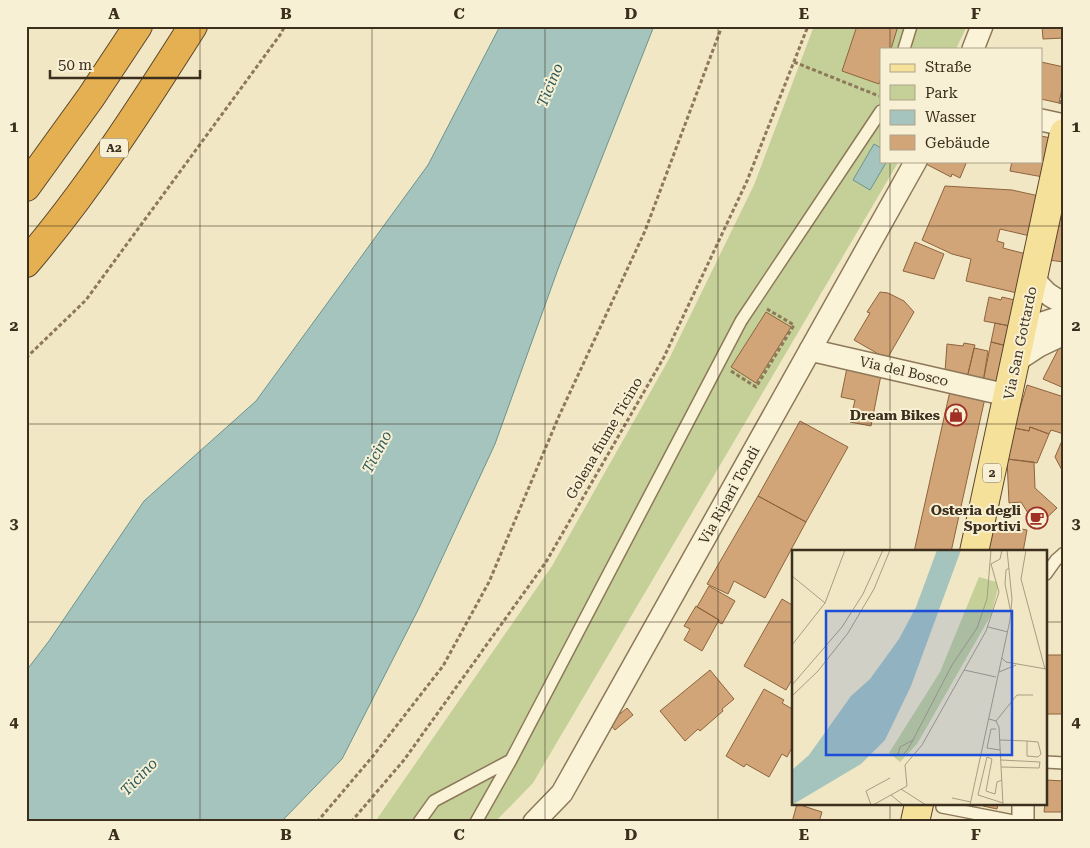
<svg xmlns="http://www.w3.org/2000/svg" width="1090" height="848" font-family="'Roboto Serif',serif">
<rect width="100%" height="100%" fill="#f1e7c4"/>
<path fill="#c4d097" d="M814 26H967L956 49H881V161H899L533 783 495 822H375L552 566 669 359 754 185Z"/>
<path fill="#a6c4be" stroke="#6c938d" d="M500 26H654L558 269 495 444 419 608 342 759 281 822H26V671L49 641 144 501 256 401 428 165Z
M874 144 881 148V161H887L870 190 853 180Z"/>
<path fill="#d1a578" stroke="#8e643d" d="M857 26H898L891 49H881V78L879 84 842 71Z
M1042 26H1063L1064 38 1043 39Z
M1041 62 1064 67V79L1059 103 1041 99Z
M1041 136 1051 138 1043 177 1010 171 1012 161H1041Z
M928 161H967L960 178 952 174 951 177 926 164Z
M945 186 1012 190 1039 196 1030 236 1000 229 997 241 1004 243 1003 248 1026 254 1017 293 966 281 971 259 952 254 922 240Z
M1062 205H1064V262L1048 260Z
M915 242 944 254 934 279 903 271Z
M880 292 888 293 904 301 914 312 887 359 854 340 870 313 867 312Z
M989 297 1001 300 1002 297 1019 301 1015 327 984 321Z
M766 312 791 327 756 383 731 367Z
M995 323 1015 327 1011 347 991 342Z
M1064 338V388L1043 379Z
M991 342 1011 347 1001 386 983 382Z
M964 343 975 345 967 378 945 372 947 344 963 346Z
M974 348 988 351 983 382 967 378Z
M848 363 882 370 871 426 850 422 855 400 841 397Z
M1027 385 1064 397V434L1051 430 1049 434 1030 427 1029 431 1014 428Z
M950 391 985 398 951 552H914Z
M800 421 848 447 806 522 758 496Z
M1030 427 1049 434 1037 463 1007 459 1014 428 1029 431Z
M1064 436V474L1055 457Z
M1007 459 1034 462 1035 488 1057 508 1037 527 1021 502 1009 503Z
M758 496 806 522 765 598 734 581 728 594 707 584Z
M994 524 1027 530 1023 552H988Z
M709 586 735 601 722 624 718 622 719 620 697 607Z
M782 599 794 606V676L786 690 744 666Z
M696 606 719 620 702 651 684 640 690 629 684 626Z
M1046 655H1064V714H1046Z
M710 670 734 699 722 709 723 711 700 731 698 729 685 741 660 711Z
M764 689 784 700 782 703 794 710V736L792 740 794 741V744L787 757 782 754 769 777 746 764 744 767 726 756Z
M627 708 633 715 615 730 609 723Z
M1046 780 1064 781V812H1044L1045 804H1046Z
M797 804 822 812 819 822H792Z
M983 804H998L997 809 983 806Z"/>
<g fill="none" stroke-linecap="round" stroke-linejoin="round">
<g stroke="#8d7959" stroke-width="14">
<path id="service" d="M904 49 911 26
M1046 574 1056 560 1064 553
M1046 762 1064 763
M943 804 942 807 1019 822
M419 822 434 801 511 760
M476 822 511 760 741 321 881 111"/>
</g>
<g stroke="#8d7959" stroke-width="24">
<path id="minor" d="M973 49 982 26
M1041 120 1064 125
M1034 277C1041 290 1050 298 1064 302
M1023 329 1064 316
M810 350 998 393
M1016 361 1039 346 1064 334
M1023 804V822
M534 822 562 793 916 161"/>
</g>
<g stroke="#5b462d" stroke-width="30">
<path id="primary" d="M974 552 1064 133
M915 822 919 804"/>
</g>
<g stroke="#5b462d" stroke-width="30">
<path id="motorway" d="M26 187 91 97 138 26
M26 263C89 189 141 108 193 26"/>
</g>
<path stroke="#8d7959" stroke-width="3" stroke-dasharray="4 2.5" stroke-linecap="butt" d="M794 62 879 96
M1060 104 1064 85
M26 358 86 300 280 35 285 26
M731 371 756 387 794 325 767 309
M317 822 373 756 443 666 489 582 559 416 645 231 722 26
M351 822 404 760 546 562 664 357 747 181 808 26"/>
<use href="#service" stroke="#fbf3d8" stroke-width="11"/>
<use href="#minor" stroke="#fbf3d8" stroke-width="21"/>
<use href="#primary" stroke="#f6e19a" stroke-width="28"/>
<use href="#motorway" stroke="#e4b051" stroke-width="28"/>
</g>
<path fill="none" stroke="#3c2f1e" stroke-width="1" stroke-opacity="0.55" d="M200 26V822M372 26V822M545 26V822M718 26V822M890 26V49M890 161V552M26 226H1064M26 424H1064M26 622H794M1046 622H1064M890 804V822"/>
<defs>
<g id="shop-ring" transform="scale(1.125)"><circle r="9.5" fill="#f8f0d4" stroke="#a02f25" stroke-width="1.5"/><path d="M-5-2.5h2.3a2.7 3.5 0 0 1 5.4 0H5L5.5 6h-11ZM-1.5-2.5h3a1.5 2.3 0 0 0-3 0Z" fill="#a02f25"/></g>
<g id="cafe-ring" transform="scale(1.125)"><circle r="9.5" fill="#f8f0d4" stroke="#a02f25" stroke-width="1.5"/><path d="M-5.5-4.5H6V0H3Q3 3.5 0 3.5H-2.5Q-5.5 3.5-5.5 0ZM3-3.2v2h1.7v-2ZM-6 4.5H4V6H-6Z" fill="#a02f25"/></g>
</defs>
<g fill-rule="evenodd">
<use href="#shop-ring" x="956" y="415"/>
<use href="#cafe-ring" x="1037" y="518"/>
</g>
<g text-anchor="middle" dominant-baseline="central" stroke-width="4" stroke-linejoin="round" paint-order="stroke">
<g fill="#f8f0d4" stroke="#746955" stroke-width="1">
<rect x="100" y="138.5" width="28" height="19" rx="4"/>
<rect x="983" y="463.5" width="18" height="19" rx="4"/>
</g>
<g font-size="12" font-weight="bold" fill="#3c2f1e">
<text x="114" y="148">A2</text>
<text x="992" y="473">2</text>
</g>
<g font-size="14" fill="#3c2f1e" stroke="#f8f0d4">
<text transform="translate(1020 343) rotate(-78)">Via San Gottardo</text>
<text transform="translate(904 371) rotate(13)">Via del Bosco</text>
<text transform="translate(604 438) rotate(-60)">Golena fiume Ticino</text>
<text transform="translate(729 495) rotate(-61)">Via Ripari Tondi</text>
</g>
<g font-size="14" font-weight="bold" fill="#3c2f1e" stroke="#f8f0d4" text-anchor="end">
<text x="940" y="415">Dream Bikes</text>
<text x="1021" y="510">Osteria degli<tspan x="1021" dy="16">Sportivi</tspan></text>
</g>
<g font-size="15" font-style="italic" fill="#2c5c5d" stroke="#f8f0d4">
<text transform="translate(550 85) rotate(-68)">Ticino</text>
<text transform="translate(377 452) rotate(-62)">Ticino</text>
<text transform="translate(139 777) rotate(-46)">Ticino</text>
</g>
</g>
<g transform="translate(792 550)">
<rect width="255" height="255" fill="#f1e7c4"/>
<path d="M187 27 204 32 206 38 199 65 125 194 108 212 97 203 148 122Z" fill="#c4d097"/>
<path d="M145 0H169L119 136 93 190 69 214 0 255V220L17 205 59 146 78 129 107 89 124 57Z" fill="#a6c4be"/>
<path fill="none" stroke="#a99d82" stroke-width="1" d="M234 0 229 29 253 119M199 14 208 9 210 0M217 18 214 20 213 34 219 63M0 26 33 53M196 77 216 82M0 95 33 53 53 0M210 108 214 112 254 119M172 120 204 127M207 122 224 115M0 135 50 77 71 44 91 0M0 146 26 121 56 83 82 39 98 0M220 150V169M197 169 204 171 207 177 211 255M204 171 225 145H241M204 179H199L195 198 208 200M121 190 108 197 106 204 111 205 116 199 121 190 160 115 185 78 195 49 199 0M208 190 235 191 246 192 249 204 246 207 235 206V191M209 210 248 212 247 218 209 217M210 230 205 232 203 244 194 241 200 209 195 207 186 245 211 253M109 239 134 255M99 245 111 255M160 248 179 252M79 255 74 241 98 228M81 255 115 236 113 215 130 195 194 81 207 42 199 14M178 255 218 70 220 49 215 0"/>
<path fill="#1d4ed8" fill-opacity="0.15" stroke="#1d4ed8" stroke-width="2.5" d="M34 61H220V205H34Z"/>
<rect width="255" height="255" fill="none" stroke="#3c2f1e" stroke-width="2.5"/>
</g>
<rect width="1090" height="848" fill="none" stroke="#f8f0d4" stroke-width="55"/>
<rect x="880" y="48" width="162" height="115" fill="#f8f0d4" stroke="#ada38b"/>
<rect x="890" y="64" width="25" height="8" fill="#f6e19a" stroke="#ada38b"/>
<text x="925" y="72" font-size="15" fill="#3c2f1e">Straße</text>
<rect x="890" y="85" width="25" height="15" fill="#c4d097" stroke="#ada38b"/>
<text x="925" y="98" font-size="15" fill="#3c2f1e">Park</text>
<rect x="890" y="110" width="25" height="15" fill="#a6c4be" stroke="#ada38b"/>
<text x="925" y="122" font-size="15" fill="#3c2f1e">Wasser</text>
<rect x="890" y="135" width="25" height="15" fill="#d1a578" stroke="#ada38b"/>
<text x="925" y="148" font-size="15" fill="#3c2f1e">Gebäude</text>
<path d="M50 70v8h150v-8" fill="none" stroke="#3c2f1e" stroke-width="2.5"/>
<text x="58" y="70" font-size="15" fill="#3c2f1e" stroke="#f8f0d4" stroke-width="4" paint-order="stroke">50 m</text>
<rect x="28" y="28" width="1034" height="792" fill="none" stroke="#3c2f1e" stroke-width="2"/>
<g font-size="16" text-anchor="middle" font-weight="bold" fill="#3c2f1e">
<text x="114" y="19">A</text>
<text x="286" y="19">B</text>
<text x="459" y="19">C</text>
<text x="631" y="19">D</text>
<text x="804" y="19">E</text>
<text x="976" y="19">F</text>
<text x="14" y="132">1</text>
<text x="1076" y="132">1</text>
<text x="14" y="331">2</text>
<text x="1076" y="331">2</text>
<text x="14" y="529">3</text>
<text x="1076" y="529">3</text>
<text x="14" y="727">4</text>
<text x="1076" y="727">4</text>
<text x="114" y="840">A</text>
<text x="286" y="840">B</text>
<text x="459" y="840">C</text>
<text x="631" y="840">D</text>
<text x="804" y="840">E</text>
<text x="976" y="840">F</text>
</g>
</svg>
